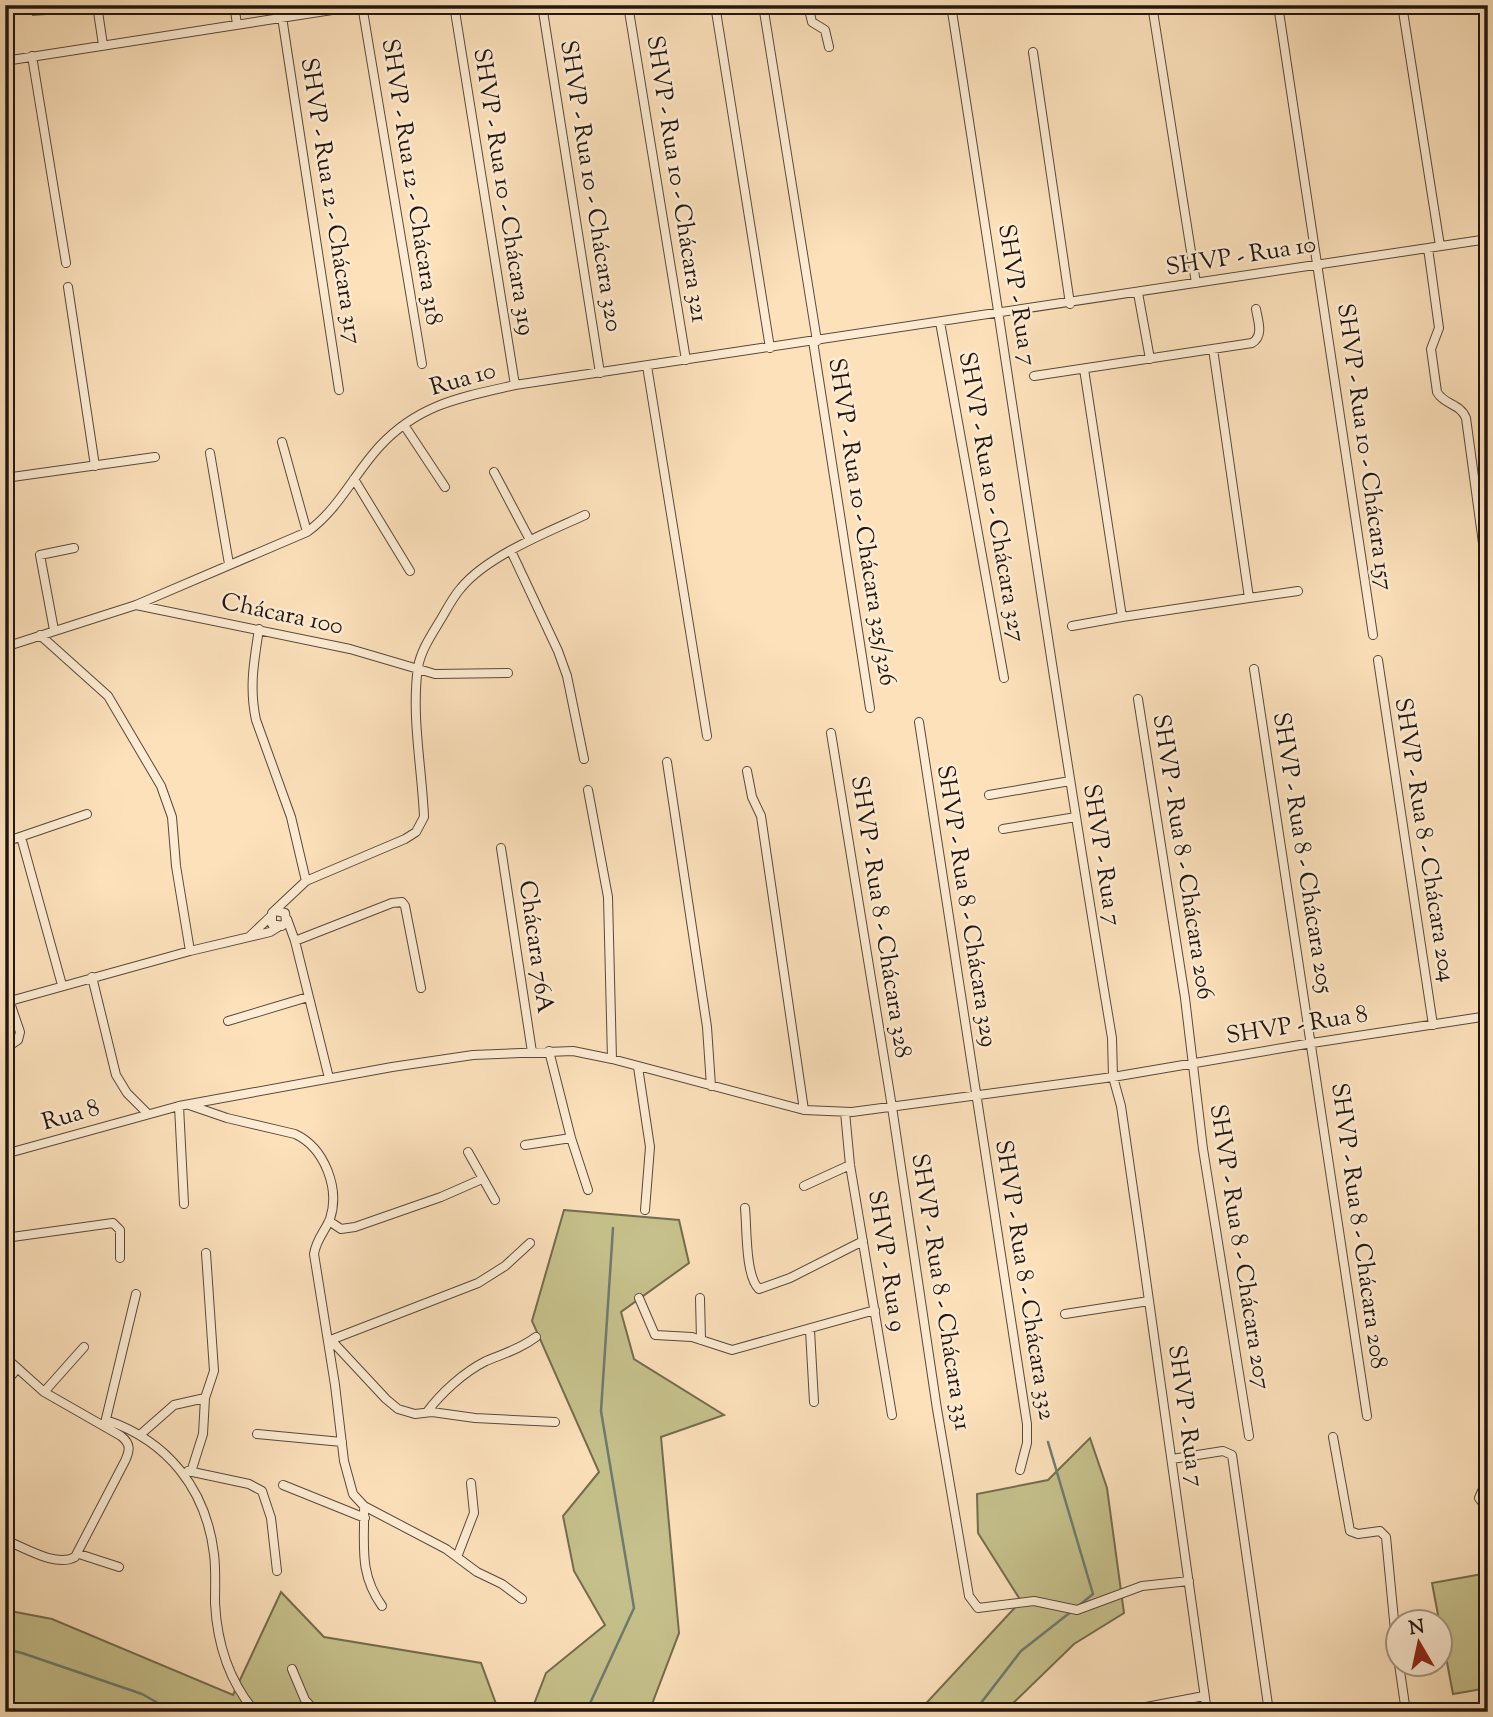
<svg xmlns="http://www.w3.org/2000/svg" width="1493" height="1717" font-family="'Sorts Mill Goudy',serif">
<rect width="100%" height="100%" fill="#fce1bb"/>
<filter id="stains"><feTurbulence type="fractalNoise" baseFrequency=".00286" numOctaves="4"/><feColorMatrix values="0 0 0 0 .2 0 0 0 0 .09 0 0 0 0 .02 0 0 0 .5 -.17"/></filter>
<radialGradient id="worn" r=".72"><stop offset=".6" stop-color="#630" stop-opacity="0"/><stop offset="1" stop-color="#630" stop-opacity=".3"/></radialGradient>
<path fill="#c6c18c" stroke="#746c4e" stroke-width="2" d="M31 5H73L74 12 33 15Z
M564 1210 679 1220 689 1263 621 1312 634 1359 724 1415 661 1437 679 1633 649 1712H531L546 1673 605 1625 574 1571 563 1516 599 1472 532 1321Z
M1090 1438 1107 1488 1124 1613 1074 1644 1004 1712H918L1021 1601 978 1533 977 1494 1048 1480Z
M1488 1573V1688L1453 1694 1432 1583Z
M281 1592 324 1637 481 1663 499 1712H5V1610L52 1619 233 1695Z"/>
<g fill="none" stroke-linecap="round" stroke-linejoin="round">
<path stroke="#6d7b6f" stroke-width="2.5" d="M1048 1442 1093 1594 1077 1607
M5 1649 22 1653 142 1694 174 1712
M586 1712 634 1608 601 1411 613 1228
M974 1712 1021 1651 1072 1611"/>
<g stroke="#58493c" stroke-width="10">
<path id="minor" d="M97 5 103 45
M234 5 237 24
M362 5 422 364
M454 5 515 385
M542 5 600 373
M628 5 686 360
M715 5 770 348
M763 5 817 341
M808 5 812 22 825 30 829 47
M951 5C1005 349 1054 694 1112 1038L1113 1077 1121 1106 1140 1237 1207 1712
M1152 5 1196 283
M1278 5 1373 635
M1402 5 1440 246
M282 17 339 390
M1033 52 1070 304
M32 56 66 263
M5 61 364 5
M1428 248 1439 328 1431 349 1437 392C1444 405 1460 403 1466 418L1488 580
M68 287 95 466
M1138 293 1150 359
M940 322 1004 678
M813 341 870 708
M647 366 707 736
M1084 369 1122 617 1249 598 1213 349
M1034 376 1252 343C1264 336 1258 321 1256 309
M404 425 445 487
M282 442 307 532
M210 453 229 564
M494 472 530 540
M5 478 155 457
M354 479 410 571
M511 551 558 651 567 676 584 759
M1249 598 1298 591
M136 605 350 649 435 674 508 673
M1072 626 1122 617
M259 629C254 661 249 688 256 720L291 817 306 881
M54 630 40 555 74 548
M40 635 108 696 161 786 172 817 176 866 190 951
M5 647 136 605 307 532C339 509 354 474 380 446 419 404 462 397 515 385L1488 239
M1378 660 1433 1025
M1254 669 1367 1416
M1138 699 1185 998 1203 1149 1249 1436
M919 722 1027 1424V1443L1020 1470
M831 733 892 1107 937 1409 969 1596 978 1608 1034 1601 1077 1610 1142 1586 1189 1581
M667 762 707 1027 711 1086
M747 771 752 797 761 816 804 1110
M588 790 608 897 612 1059
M989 795 1070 781
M1003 829 1076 817
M21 837 62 985
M5 842 87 814
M501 848 532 1052
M275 911 285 913 286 922 282 926 272 924V913L306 881 405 839 416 832 424 817C422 768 411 716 418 667 421 650 432 634 441 619 447 609 453 597 461 588 487 556 548 532 585 515
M287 919 295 941 329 1078
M250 936 270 917
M295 941 392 903 402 902 405 906 421 988
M92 977 116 1075 127 1093 148 1114
M5 988 20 1032 18 1040 5 1049
M10 1001 190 951 270 932 278 927
M228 1021 308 997
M549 1051 571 1138 588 1190
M638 1067 650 1147 645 1210
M189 1105 227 1118 295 1134C325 1148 340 1189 330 1219 325 1231 316 1240 314 1254L335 1385 344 1461 353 1494 364 1506 446 1549 477 1572 502 1584 522 1599
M179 1106 184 1204
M845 1112 850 1165 892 1415
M525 1145 571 1138
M468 1152 495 1200
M5 1154 179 1106 392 1067 473 1055 573 1051 612 1059 804 1110 852 1112 1113 1077 1312 1043 1488 1016
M804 1186 850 1165
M745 1208C747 1227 745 1276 759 1289L790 1278 863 1241
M329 1221 341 1229 355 1227 441 1197 482 1179
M5 1238 113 1223 120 1230V1258
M639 1298 655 1335 692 1337 732 1350 875 1310
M700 1298 701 1340
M1065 1314 1149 1301
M810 1330 814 1402
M331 1340 386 1399 398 1409 415 1414 432 1412 475 1418 555 1422
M328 1341 478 1283 505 1266 530 1243
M5 1357 44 1392 121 1436C131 1444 130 1450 125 1461L75 1557C56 1568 24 1547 5 1540
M5 1383 17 1369
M44 1392 84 1347
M427 1412C441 1393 464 1372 486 1361 503 1354 520 1349 536 1337
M106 1420C168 1441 206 1489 214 1554 216 1570 215 1586 215 1603 217 1642 229 1681 255 1712
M105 1423 136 1294
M141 1434 174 1405 205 1398
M257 1434 342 1442
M1333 1437 1350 1531 1358 1534 1380 1531 1386 1537 1398 1662
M1172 1459 1223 1451 1232 1455 1269 1712
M188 1471 249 1484 262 1491 271 1518 277 1571
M191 1472 203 1434 205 1398 214 1371 206 1253
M283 1485 365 1518
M1482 1491 1479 1498 1488 1510
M364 1506C365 1545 358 1572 382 1606
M79 1554 119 1567
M457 1557 474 1513 471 1483
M1399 1664 1406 1712
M292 1669 305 1700 316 1712
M1120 1712 1204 1696"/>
</g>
<use href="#minor" stroke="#fdecd3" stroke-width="8"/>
</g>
<g text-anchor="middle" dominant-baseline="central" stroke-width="5" stroke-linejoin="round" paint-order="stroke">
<g font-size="24" fill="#211611" stroke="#fdecd3">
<text transform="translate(676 179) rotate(81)">SHVP - Rua 10 - Chácara 321</text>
<text transform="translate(411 182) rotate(81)">SHVP - Rua 12 - Chácara 318</text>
<text transform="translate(590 186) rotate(81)">SHVP - Rua 10 - Chácara 320</text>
<text transform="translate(503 192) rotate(81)">SHVP - Rua 10 - Chácara 319</text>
<text transform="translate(330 201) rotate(81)">SHVP - Rua 12 - Chácara 317</text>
<text transform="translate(1241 257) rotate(-9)">SHVP - Rua 10</text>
<text transform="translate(1016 295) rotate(81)">SHVP - Rua 7</text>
<text transform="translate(463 380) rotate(-16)">Rua 10</text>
<text transform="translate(1364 447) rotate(82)">SHVP - Rua 10 - Chácara 157</text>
<text transform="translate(991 497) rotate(80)">SHVP - Rua 10 - Chácara 327</text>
<text transform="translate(861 522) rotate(81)">SHVP - Rua 10 - Chácara 325/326</text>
<text transform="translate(282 615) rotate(12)">Chácara 100</text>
<text transform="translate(1424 840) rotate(81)">SHVP - Rua 8 - Chácara 204</text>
<text transform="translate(1302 853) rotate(81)">SHVP - Rua 8 - Chácara 205</text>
<text transform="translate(1101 855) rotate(81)">SHVP - Rua 7</text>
<text transform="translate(1182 857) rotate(81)">SHVP - Rua 8 - Chácara 206</text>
<text transform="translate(966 906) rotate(81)">SHVP - Rua 8 - Chácara 329</text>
<text transform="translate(880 917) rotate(81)">SHVP - Rua 8 - Chácara 328</text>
<text transform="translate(535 947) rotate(82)">Chácara 76A</text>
<text transform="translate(1297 1026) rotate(-9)">SHVP - Rua 8</text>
<text transform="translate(71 1116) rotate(-16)">Rua 8</text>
<text transform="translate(1358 1226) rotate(82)">SHVP - Rua 8 - Chácara 208</text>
<text transform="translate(1239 1247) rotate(81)">SHVP - Rua 8 - Chácara 207</text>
<text transform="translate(886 1261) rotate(81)">SHVP - Rua 9</text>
<text transform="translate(1024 1280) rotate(81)">SHVP - Rua 8 - Chácara 332</text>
<text transform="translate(940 1292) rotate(81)">SHVP - Rua 8 - Chácara 331</text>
<text transform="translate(1185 1416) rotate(82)">SHVP - Rua 7</text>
</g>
</g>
<rect width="1493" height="1717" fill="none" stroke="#fce1bb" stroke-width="28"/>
<rect x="7" y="7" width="1479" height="1703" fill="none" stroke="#211611" stroke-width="3.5"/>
<rect x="14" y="14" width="1465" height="1689" fill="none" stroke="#211611" stroke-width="2"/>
<g transform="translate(1419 1643) rotate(351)"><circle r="33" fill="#fdecd3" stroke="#a59685" stroke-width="2"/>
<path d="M0-5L12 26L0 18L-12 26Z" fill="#8f2418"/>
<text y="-10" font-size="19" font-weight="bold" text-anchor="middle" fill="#211611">N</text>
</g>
<rect width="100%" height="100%" filter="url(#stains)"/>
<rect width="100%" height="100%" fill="url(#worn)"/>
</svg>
